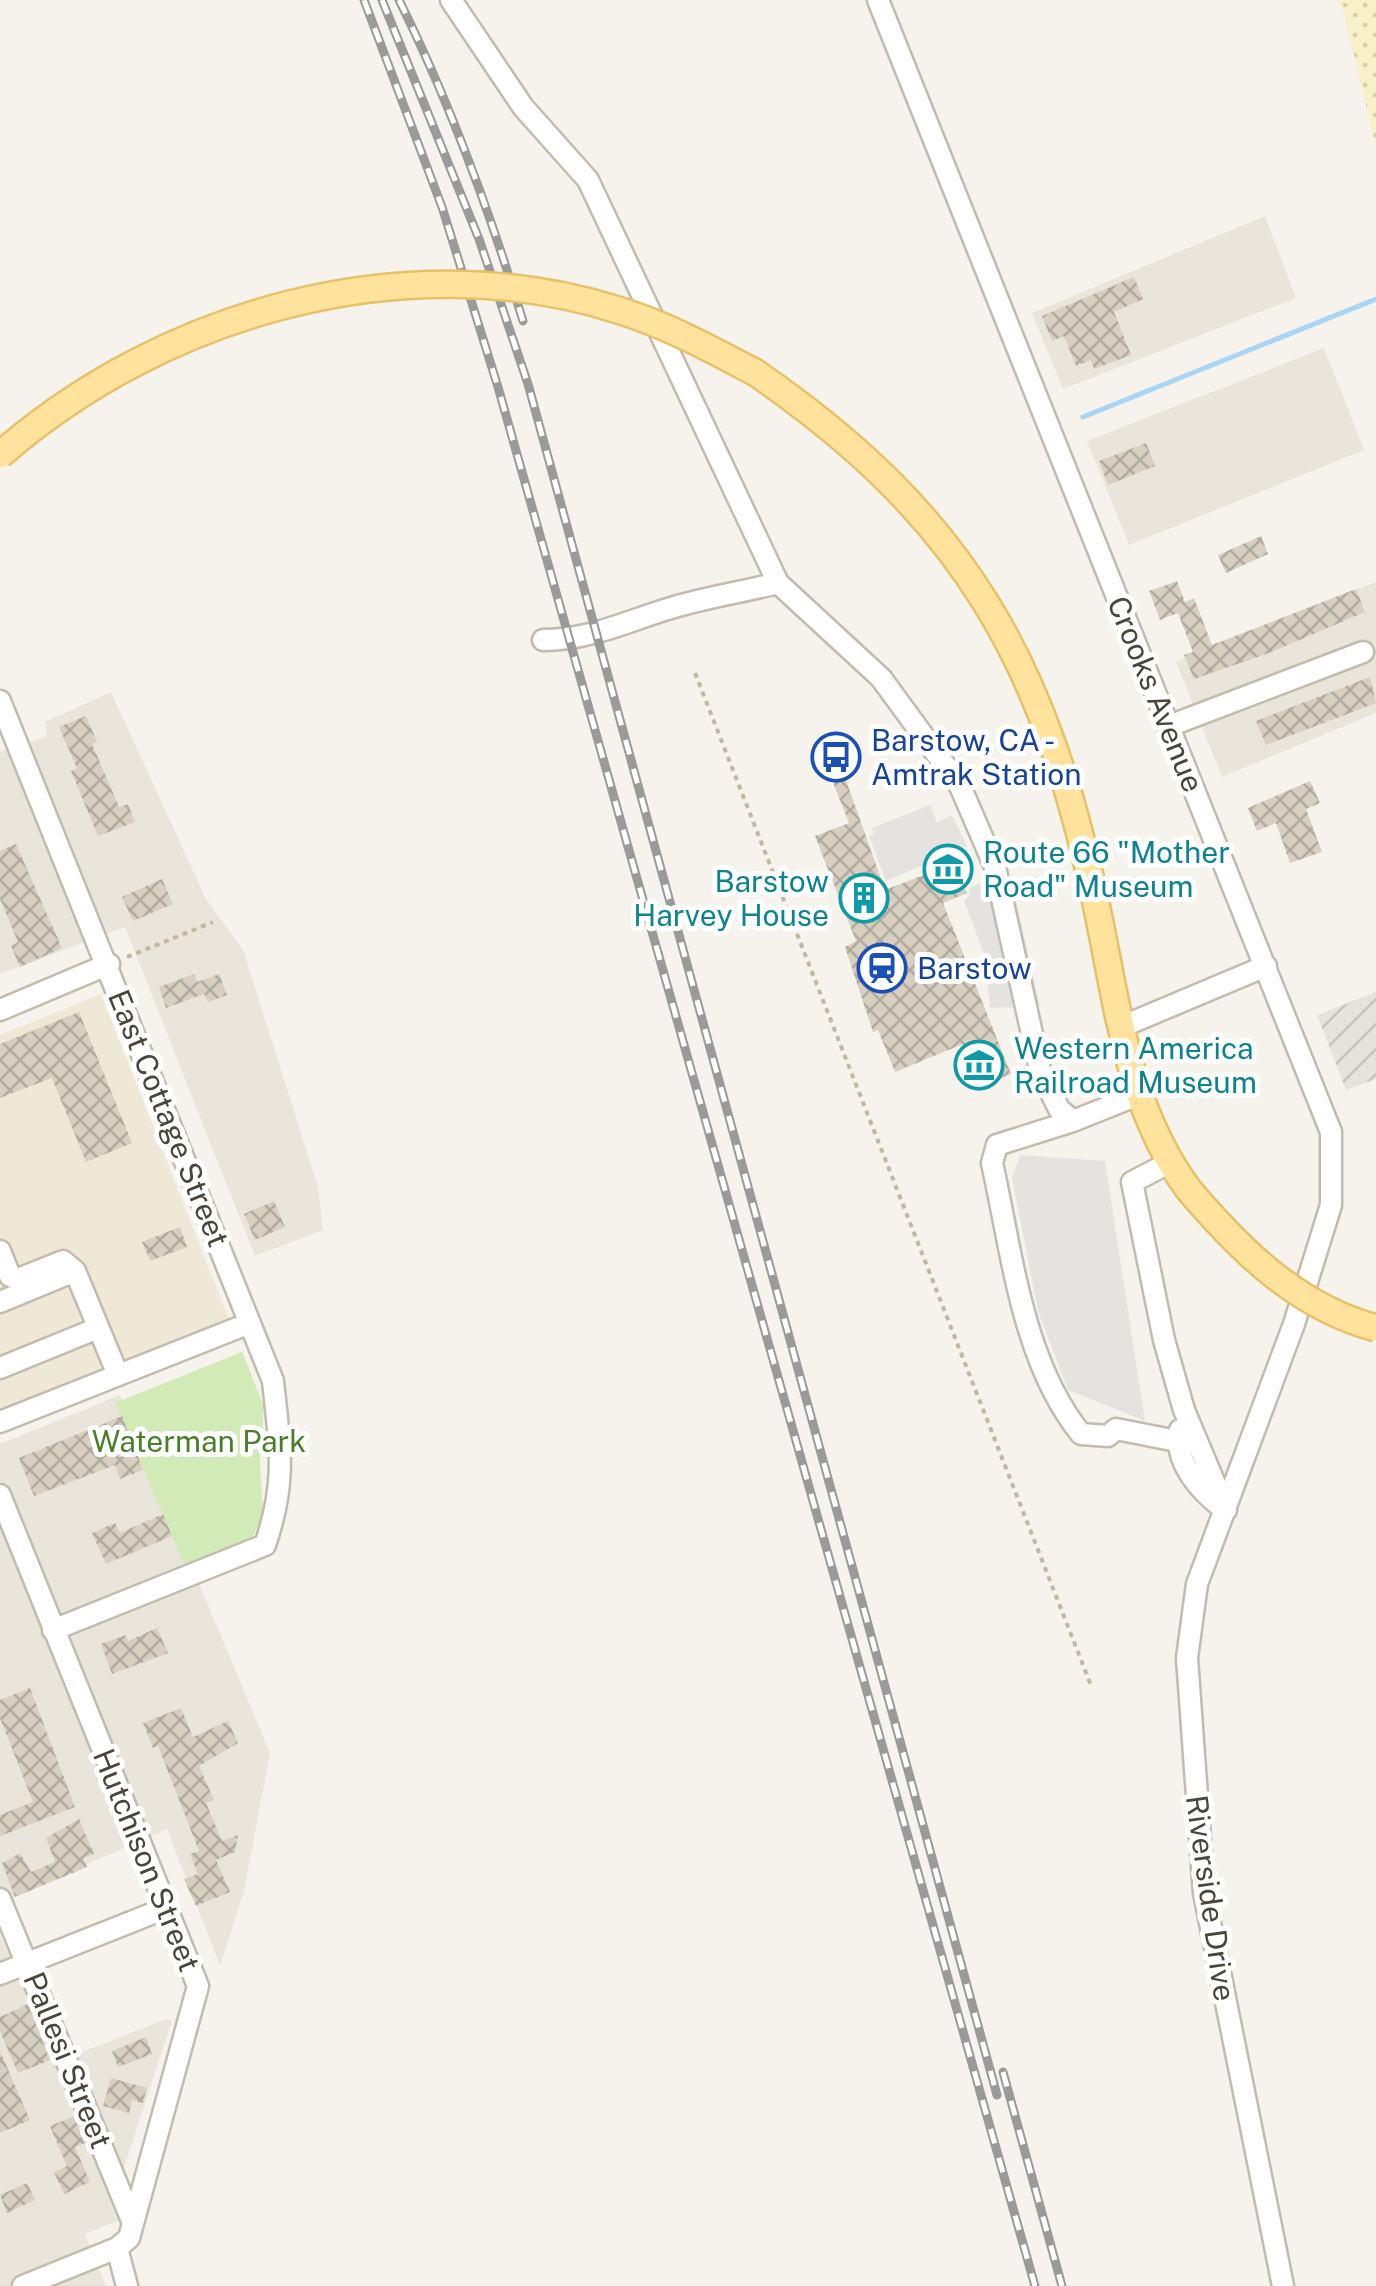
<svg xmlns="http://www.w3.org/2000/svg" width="1376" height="2286" font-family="'Public Sans',sans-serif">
<defs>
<pattern id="industrial-furrows" width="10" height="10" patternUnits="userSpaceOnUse" patternTransform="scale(2.5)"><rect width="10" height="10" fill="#e6e2dd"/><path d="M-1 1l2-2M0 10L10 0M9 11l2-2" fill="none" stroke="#c7c3be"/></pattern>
<pattern id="sand-dots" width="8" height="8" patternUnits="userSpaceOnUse" patternTransform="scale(2.5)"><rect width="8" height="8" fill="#f9efc9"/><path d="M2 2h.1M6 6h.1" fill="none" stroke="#d7cead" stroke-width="1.8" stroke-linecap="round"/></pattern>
<pattern id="building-cross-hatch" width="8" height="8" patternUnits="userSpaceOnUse" patternTransform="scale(2.5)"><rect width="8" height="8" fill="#d8cfc1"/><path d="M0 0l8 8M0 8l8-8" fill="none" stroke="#b1aa9e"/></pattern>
</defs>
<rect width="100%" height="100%" fill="#f6f3ec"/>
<path fill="#eae5da" d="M1265 216 1296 298 1063 389 1032 313Z
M1324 348 1364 450 1129 545 1087 441Z
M1376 582V713L1222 777 1176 662Z
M111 692 206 899 243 950 318 1187 323 1230 255 1256 125 927 0 974V752L47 736 45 722Z
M120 1395 270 1753 244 1891 220 1966 167 1829 0 1903V1444Z
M0 1936 59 2061 166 2019 172 2021 122 2173V2219L85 2234 106 2286H0Z"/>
<path fill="url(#industrial-furrows)" d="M1376 992V1079L1346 1090 1317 1015Z"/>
<path fill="#efe8d6" d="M101 994 229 1320 0 1411V1035Z"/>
<path fill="#d2eab5" d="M242 1352 264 1407 260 1463 263 1516 251 1540 184 1564 115 1403Z"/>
<path fill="url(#sand-dots)" d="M1336 0H1376V147L1343 9Z"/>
<path fill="#e5e3e0" d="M930 805 937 823 952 815 967 846 886 881 869 836 874 834 872 828Z
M1007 873 1014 892 1040 1006 990 1008 985 956 964 901 970 895 969 888Z
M1020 1155 1105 1161 1145 1421 1068 1390 1038 1311 1012 1178Z"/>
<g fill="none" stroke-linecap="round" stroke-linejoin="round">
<path stroke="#a9d4f2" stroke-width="5" d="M1083 417 1376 299"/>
</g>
<path fill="url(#building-cross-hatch)" d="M1134 277 1143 299 1114 312 1131 355 1094 369 1091 360 1076 366 1064 336 1052 341 1042 316Z
M1146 443 1155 466 1108 485 1099 461Z
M1261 536 1268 554 1226 573 1218 555Z
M1177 581 1185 602 1194 598 1212 645 1356 589 1365 612 1269 653 1194 679 1184 655 1193 652 1178 613 1160 620 1149 591Z
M1370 677 1376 703 1266 745 1256 721Z
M86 716 97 742 92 744 119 807 128 804 135 822 98 836 71 771 77 768 59 727Z
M836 752 885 890 954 863 967 893 943 903 1011 1074 979 1087 963 1044 895 1072 878 1030 873 1032 845 947 856 941 815 836 849 823 823 757Z
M1310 781 1320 803 1306 809 1322 852 1290 863 1276 823 1257 831 1248 808Z
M16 844 62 948 20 967 11 946 18 942 0 899V851Z
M162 879 173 904 133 921 122 897Z
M194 974 197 982 219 974 227 995 208 1002 204 994 166 1008 159 987Z
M79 1012 132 1143 86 1162 52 1078 0 1098V1044Z
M274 1201 285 1227 255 1240 244 1214Z
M180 1227 187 1247 150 1261 142 1242Z
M122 1416 143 1470 120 1479 115 1465 34 1496 19 1458Z
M163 1514 172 1536 106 1564 92 1533 115 1523 120 1533Z
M157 1628 168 1653 112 1674 101 1644 126 1635 128 1641Z
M30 1688 75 1807 0 1836V1815L33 1802 0 1718V1700Z
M181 1708 193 1737 228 1721 238 1743 199 1766 214 1800 206 1803 222 1841 238 1835 235 1852 216 1860 230 1892 196 1906 184 1879 198 1874 190 1854 199 1851 158 1746 153 1748 143 1723Z
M79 1819 94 1854 83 1858 87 1867 15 1897 2 1863 20 1853 31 1872 55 1862 46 1838Z
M28 2004 50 2060 18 2073 0 2031V2017Z
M146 2037 152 2054 118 2067 112 2051Z
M0 2051 30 2120 0 2133Z
M111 2078 147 2088 143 2103 132 2100 129 2113 103 2106Z
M74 2116 85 2143 75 2147 90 2182 64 2194 54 2172 67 2166 50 2126Z
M27 2183 35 2200 7 2213 0 2195Z"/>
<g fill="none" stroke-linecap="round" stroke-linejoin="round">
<g stroke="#c2bbae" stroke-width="25">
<path id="minor" d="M451 0 523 107 588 180 778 583 881 678 960 786 995 867 1040 1070 1059 1109 1073 1121 1138 1095
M878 0 1331 1132V1205L1294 1324 1197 1584 1187 1658 1204 1893 1283 2286
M543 640C590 640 627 621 671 608 706 597 743 592 778 583
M0 701 273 1381C280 1447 287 1481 265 1545L53 1630
M1169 726 1363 652
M0 1010 109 964
M1121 1027 1266 966
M1073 1121 997 1145 992 1163C1012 1252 1022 1361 1081 1434L1108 1436 1116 1429 1177 1441
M1169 1163 1132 1182 1164 1340 1184 1410 1226 1510
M0 1251 10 1276 18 1279 63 1261 75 1271 118 1375
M0 1302 75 1271
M0 1368 98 1328
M0 1422 250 1323
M1180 1430C1173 1462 1201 1492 1224 1509
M0 1495 198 1986 129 2238 117 2248 127 2286
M0 1899 133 2223
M0 1974 166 1908
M23 2286 117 2248"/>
</g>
<g stroke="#e6c16a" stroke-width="30">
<path id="major" d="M756 373C967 518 1047 666 1098 913 1118 1009 1129 1110 1189 1190"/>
</g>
<path stroke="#c4b79f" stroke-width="4" stroke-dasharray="5 5" stroke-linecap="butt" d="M695 673 1092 1688
M127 957 213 922"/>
<use href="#minor" stroke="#fff" stroke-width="20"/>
<use href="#major" stroke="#ffe39c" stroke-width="25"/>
<g stroke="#9a9a9a" stroke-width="9">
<path id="rail" d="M364 0 442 207 498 387 1035 2286
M382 0 479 239 528 384 997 2095
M399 0C450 103 490 212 523 321
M1003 2072 1062 2286"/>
</g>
<use href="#rail" stroke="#fff" stroke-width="5" stroke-dasharray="15" stroke-linecap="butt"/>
<g stroke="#e6c16a" stroke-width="30" stroke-linecap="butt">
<path id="major-bridge" d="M0 455C163 312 407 243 618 310 667 325 711 349 756 373
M1189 1190C1240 1250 1297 1307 1376 1328"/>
</g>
<use href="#major-bridge" stroke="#ffe39c" stroke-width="25"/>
</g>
<defs>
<g id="bus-ring" transform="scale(2.5)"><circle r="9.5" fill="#fff" stroke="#1a4fb4" stroke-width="1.5"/><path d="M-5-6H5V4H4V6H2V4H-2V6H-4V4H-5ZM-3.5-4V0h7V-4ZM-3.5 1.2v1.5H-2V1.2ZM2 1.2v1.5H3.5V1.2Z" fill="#1a4fb4"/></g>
<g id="museum-ring" transform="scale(2.5)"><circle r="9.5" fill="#fff" stroke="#0f9aa8" stroke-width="1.5"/><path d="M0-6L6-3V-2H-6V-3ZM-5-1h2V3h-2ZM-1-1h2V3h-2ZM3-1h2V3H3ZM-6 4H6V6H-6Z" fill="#0f9aa8"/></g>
<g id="building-ring" transform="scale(2.5)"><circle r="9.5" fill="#fff" stroke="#0f9aa8" stroke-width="1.5"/><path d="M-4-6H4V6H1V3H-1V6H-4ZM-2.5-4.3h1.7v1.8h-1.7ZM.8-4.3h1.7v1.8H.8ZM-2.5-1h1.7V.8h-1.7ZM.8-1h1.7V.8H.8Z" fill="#0f9aa8"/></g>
<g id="station-ring" transform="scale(2.5)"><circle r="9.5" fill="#fff" stroke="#1a4fb4" stroke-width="1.5"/><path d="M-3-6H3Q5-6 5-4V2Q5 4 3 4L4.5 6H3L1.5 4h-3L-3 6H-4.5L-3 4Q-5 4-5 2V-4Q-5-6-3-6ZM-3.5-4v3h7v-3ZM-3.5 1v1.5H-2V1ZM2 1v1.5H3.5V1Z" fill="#1a4fb4"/></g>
</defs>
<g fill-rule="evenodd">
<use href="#bus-ring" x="836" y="757"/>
<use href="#museum-ring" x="948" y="869"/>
<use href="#building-ring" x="864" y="898"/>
<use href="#station-ring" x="882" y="968"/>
<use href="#museum-ring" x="979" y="1065"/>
</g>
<g text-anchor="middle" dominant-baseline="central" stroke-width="10" stroke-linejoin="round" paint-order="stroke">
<g font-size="30" fill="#4b4439" stroke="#fff">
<text transform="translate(1156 694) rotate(68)">Crooks Avenue</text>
<text transform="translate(169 1118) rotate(68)">East Cottage Street</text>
<text transform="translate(147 1860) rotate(68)">Hutchison Street</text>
<text transform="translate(1211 1898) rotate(82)">Riverside Drive</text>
<text transform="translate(68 2060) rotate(68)">Pallesi Street</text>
</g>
<g font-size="30" fill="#164399" stroke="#fff" text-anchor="start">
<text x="871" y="740">Barstow, CA -<tspan x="871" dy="34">Amtrak Station</tspan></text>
<text x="917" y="968">Barstow</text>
</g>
<g font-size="30" fill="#0d838f" stroke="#fff" text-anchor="start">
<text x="983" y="852">Route 66 "Mother<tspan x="983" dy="34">Road" Museum</tspan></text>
<text x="829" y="881" text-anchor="end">Barstow<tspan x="829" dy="34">Harvey House</tspan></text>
<text x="1014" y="1048">Western America<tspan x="1014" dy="34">Railroad Museum</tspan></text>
</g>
<g font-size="30" fill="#4a7f2a" stroke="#fff">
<text x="199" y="1441">Waterman Park</text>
</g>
</g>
</svg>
